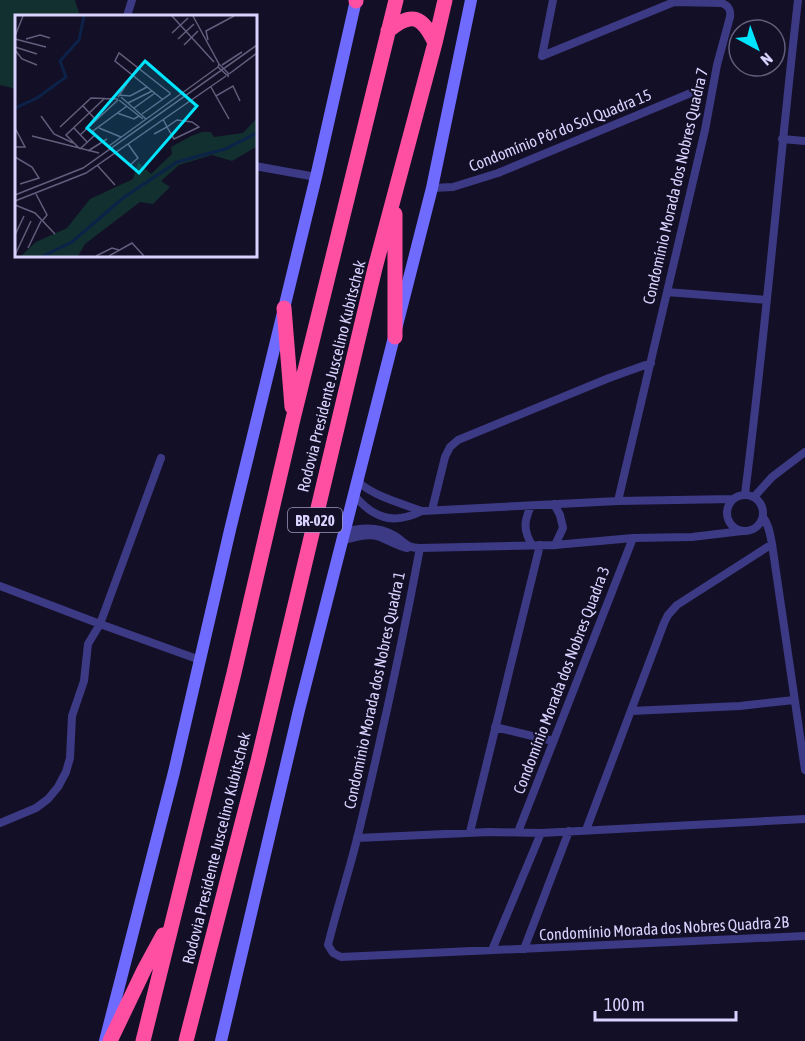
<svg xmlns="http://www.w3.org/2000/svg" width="805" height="1041" font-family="'Asap Condensed',sans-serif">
<rect width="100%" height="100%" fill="#130f26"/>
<path fill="#12302f" d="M0 0H75L80 16H16V89L0 85Z"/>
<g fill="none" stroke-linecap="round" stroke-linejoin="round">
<path stroke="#3d3a85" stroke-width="8" d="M127 16 132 0
M542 56 674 2 722 3C729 6 731 10 730 17L717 65 705 130 618 501
M542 56 553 0
M782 139 805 141
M255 166 316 177
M432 188 453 187 498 173 698 90
M667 292 767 300
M161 458 100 624 200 660
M358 482C376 497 400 503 422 511
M745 494C766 330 779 165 798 0
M727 513a18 18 0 1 1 36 0a18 18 0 1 1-36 0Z
M354 495C374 519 394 525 422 511L618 501 733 499
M754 497 772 477 805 452
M554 504 560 515 563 528 555 545
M531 506C524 521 523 530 532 545
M432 510 445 457 450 447 458 440 609 378 651 363
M763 517C769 525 770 534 772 544L805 770
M344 532C362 527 379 526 395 536 406 543 406 548 420 548L555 545 633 538 692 537 742 531
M342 541C354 537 367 533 380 537 390 541 397 546 407 548
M420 548C402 644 381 740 358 835 349 872 337 908 328 945L333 953 341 957 805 936
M0 586 100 624 88 644 84 681 72 716 70 758 66 772 58 787 48 799 36 808 0 823
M631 711 740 706 794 700
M495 727 553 741
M586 830 664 623 668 615 677 605 772 544
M470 832 540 545
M518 832 633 538
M357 838 489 832 541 833 805 819
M524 949 569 831
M492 950 541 833"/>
<path stroke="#6f6bff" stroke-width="12" d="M105 1041 174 772 230 530 316 177 356 0
M221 1041 299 710 432 188 471 0"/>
<path stroke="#ff4fa3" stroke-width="15" d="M356 1V0
M388 31C412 11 422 16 435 43
M284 308 292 407
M395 337V214
M110 1041 144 970 163 935
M143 1041 234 673 293 419 396 0
M186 1041 258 761 375 268 435 43 445 0"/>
</g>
<g text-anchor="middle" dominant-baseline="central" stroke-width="4.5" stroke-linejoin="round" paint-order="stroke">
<rect fill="#130f26" stroke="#9e99be" stroke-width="1.5" x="288" y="508" width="54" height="24" rx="4.5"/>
<g font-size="15" font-weight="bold" fill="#d9d4ff">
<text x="315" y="520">BR-020</text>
</g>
<g font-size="16" fill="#d9d4ff" stroke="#130f26">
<text transform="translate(560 130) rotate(-22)">Condomínio Pôr do Sol Quadra 15</text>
<text transform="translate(675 186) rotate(-77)">Condomínio Morada dos Nobres Quadra 7</text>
<text transform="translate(331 376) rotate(-76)">Rodovia Presidente Juscelino Kubitschek</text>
<text transform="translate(561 680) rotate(-69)">Condomínio Morada dos Nobres Quadra 3</text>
<text transform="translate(374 690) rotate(-78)">Condomínio Morada dos Nobres Quadra 1</text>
<text transform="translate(216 848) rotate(-76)">Rodovia Presidente Juscelino Kubitschek</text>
<text transform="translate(664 928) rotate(-3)">Condomínio Morada dos Nobres Quadra 2B</text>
</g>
</g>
<g transform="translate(15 15)">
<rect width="242" height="242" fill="#130f26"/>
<path d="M241 104V132L217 146 197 140 164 150 146 166 155 172 138 189 125 187 70 229 63 241H6L21 227 52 213 75 184 118 164 123 147 136 159 157 139 156 132 176 121 187 117H196L199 122 228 118Z" fill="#12302f"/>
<path fill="none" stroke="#0c2248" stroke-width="3" d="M0 93 22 83 51 62 45 46 64 25 69 1M28 241 57 227 108 183 162 147 210 134 242 118"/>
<path fill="none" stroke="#625e7d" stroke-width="1.5" d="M157 1 199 47M178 1 204 49M157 18 173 3M0 21 8 1M0 24 31 32M11 24 25 20 35 23M163 24 179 9M193 25 191 16 219 1M169 30 183 16M0 32 22 39M0 35 7 44 22 50M204 49 213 58V61L203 52ZM207 50 227 37M214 59 242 38M196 72 201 81 218 71 225 86M104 80 115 81 132 72M201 81 214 104M103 82 123 52M106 82 131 104M104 85 128 104M113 88 137 76M68 91 81 105M119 93 140 78M102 98 119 104 124 101M127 99 155 79V78L104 38 100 46 147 84M26 101 39 119 58 128M162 105 177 107 184 112 159 124 152 112ZM45 112 76 83 103 84M0 113 10 132H0M59 113 72 127M84 113 106 122M139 119 152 112 148 104M65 120 103 85M80 120 78 116 112 91M17 121 84 138M113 129 123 143 114 151M94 131 203 52M65 134 51 120 90 83M65 134 80 120M73 136 92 124M0 142 17 152 24 163 5 169M82 150 100 170M21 179 32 200 28 205M0 180 68 153 242 30M0 186 71 158 211 61M0 190 20 198 40 219M0 220 9 201M13 233 26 206M0 240 16 206M81 241 97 233 104 235M94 241 117 228 129 241"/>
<path fill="#00e5ff" fill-opacity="0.15" stroke="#00e5ff" stroke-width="3" d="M130 46 182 91 124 158 72 113Z"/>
<rect width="242" height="242" fill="none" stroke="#d9d4ff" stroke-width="3"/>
</g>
<g transform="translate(757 48) rotate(139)"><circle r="28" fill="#130f26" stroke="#625e7d" stroke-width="1.5"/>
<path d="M0-4.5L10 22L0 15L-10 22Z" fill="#00e5ff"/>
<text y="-9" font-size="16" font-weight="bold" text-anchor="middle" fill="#d9d4ff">N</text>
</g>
<path d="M595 1011v9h141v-9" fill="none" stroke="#d9d4ff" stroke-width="3"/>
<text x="604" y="1011" font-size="18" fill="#d9d4ff" stroke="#130f26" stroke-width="4.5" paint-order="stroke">100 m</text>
</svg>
